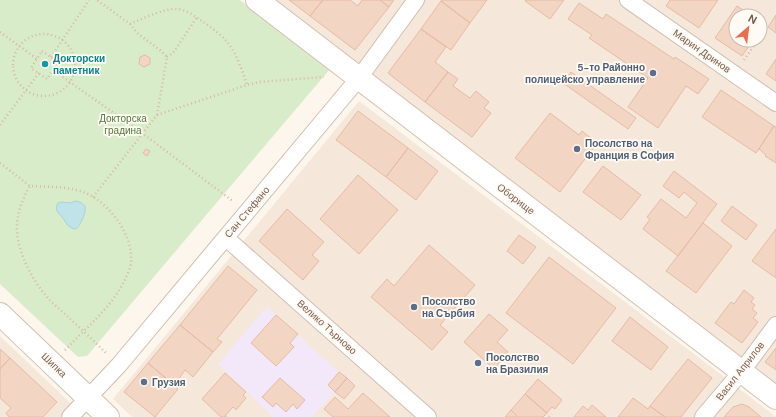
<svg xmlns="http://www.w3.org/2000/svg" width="776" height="417" font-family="'DM Sans',sans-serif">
<rect width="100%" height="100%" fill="#fdf6ec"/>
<path fill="#f5e8da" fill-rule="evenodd" d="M267 0H776V390ZM736 16H760V40H736Z
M359 101 706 363 776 417H132L113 399Z
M0 336 85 417H0Z"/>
<path fill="#f3e8fa" d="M267 307 339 372 328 385 335 392 312 417H273L218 364Z"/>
<path fill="#d8ecc9" d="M0 0H240L330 69 229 188 87 356 78 357 0 284Z"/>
<path fill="#bfe3e8" stroke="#a5d3da" d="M76 201C88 204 86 209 83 218 80 223 78 233 70 227 66 225 65 220 62 217 58 212 54 210 58 203L62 202 70 203Z"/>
<path fill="#f3d5c3" stroke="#e6bba3" d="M289 0H323L310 16Z
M323 0H350L358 6 362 0H380L389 7 355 50 310 16Z
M380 0H394L389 7Z
M442 0H487L470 23 441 1Z
M526 0H564L550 19 525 1Z
M670 0H718L699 28 666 6Z
M441 1 470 23 451 50 421 29Z
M579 3 603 19 606 14 674 59 675 57 709 79 698 94 686 86 658 128 628 107 648 78 589 38 592 35 568 19Z
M737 6 752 16H736V40H753L742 56 715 38Z
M776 15V33L768 27Z
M421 29 446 47 435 62 448 72 425 102 388 73Z
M145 55 150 58V64L144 67 139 64 140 57Z
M776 59V81L766 74Z
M448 72 458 79 453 86 470 98 476 91 489 102 484 108 491 113 472 137 425 102Z
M571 72 636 118 628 129 563 83Z
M721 90 774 126 756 153 702 117Z
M358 111 408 148 386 177 336 140Z
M550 113 579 135 582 131 597 143 560 192 515 158Z
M774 126 776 127V163L765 156 766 155 759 149Z
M408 148 438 171 416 200 386 177Z
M146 149 150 151 147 156 143 153Z
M603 166 641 195 621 220 583 192Z
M674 171 717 204 678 256 643 229 650 219 647 217 661 199 686 218 697 203 684 192 679 198 663 186Z
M358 175 398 210 359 254 320 219Z
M732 206 757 225 746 240 721 221Z
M287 209 324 242 312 255 319 261 303 280 259 241Z
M703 223 732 246 696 293 666 271Z
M776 229V278L752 261Z
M519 235 536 247 523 264 507 251Z
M429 245 475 285 440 325 448 332 432 350 371 297 387 279 394 286Z
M549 257 616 308 573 364 506 313Z
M228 266 257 290 217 339 222 342 213 352 180 325Z
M744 290 754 298 751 302 755 305 752 309 757 313 753 318 758 322 742 343 715 323 731 302 734 304Z
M489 314 508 330 497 342 508 352 494 369 464 342Z
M276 315 298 334 290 343 294 347 276 366 251 343Z
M630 317 668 347 651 370 612 341Z
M180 325 213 352 193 377 185 370 174 385 148 363Z
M776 348V370L765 362Z
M0 349 10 358 0 369Z
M10 358 57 402 43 417H9L6 413 11 408 0 398V369Z
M688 359 712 378 681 417H665L650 406Z
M148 363 178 389 155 417 124 392Z
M339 372 347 378 335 392 328 385Z
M225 373 246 392 243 395 246 398 236 410 233 407 224 417H221L202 399Z
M280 378 305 400 297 409 293 404 286 412 276 403 273 407 262 397Z
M347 378 355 386 344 399 335 392Z
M538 379 562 400 555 409 552 407 547 413 525 394Z
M363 393 390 417H333L324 409 335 397 348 409Z
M525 394 547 413 543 417H518L511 410Z
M633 398 648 409 650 406 665 417H618Z
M742 404 749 407 761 417H724L733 407Z
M592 405 606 417H574L583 406 588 410Z
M511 410 518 417H505Z"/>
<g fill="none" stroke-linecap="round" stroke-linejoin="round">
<g stroke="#d1beb0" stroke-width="18">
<path id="street" d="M628 0 776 103
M226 238 428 417
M70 417 119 365 359 78 416 0
M703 417 742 371 776 325"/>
</g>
<g stroke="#d6c0b0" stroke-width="24">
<path id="secondary" d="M257 0 776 398
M0 314 108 417"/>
</g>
<path stroke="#d9b8a5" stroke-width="2.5" stroke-dasharray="1 3" stroke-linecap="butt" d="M130 24C142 19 164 8 177 9 185 9 193 15 199 19 209 26 220 33 228 43 236 53 243 72 247 85
M0 32 37 59
M13 65a31 31 0 1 1 62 0a31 31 0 1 1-62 0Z
M760 37 764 31
M42 51 58 62 47 79 31 68Z
M51 57 89 0
M167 57 173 53 197 17
M744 60 758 40
M53 70 142 133 234 202
M157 115 247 85 259 82 324 77
M0 125 39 73
M0 163 30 186
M93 197 157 115 167 57 160 50 137 33 130 24 97 0
M65 350 67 348C88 326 116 303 127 275 130 269 132 262 131 257 131 233 109 204 88 194 70 186 49 187 30 186 23 198 18 210 17 224 15 248 32 281 49 299 54 305 61 310 67 316 80 328 94 341 107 354
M226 417 229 415
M549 417 552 414"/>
<use href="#street" stroke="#fff" stroke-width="16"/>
<use href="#secondary" stroke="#fff" stroke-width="22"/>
</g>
<circle fill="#0f9aa8" stroke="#fffaf3" stroke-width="1.5" cx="45" cy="64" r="4"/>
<g fill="#5c6f8a" stroke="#fffaf3" stroke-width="1.5">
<circle cx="653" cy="73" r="4"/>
<circle cx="577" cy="149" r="4"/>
<circle cx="414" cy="307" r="4"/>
<circle cx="478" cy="363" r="4"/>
<circle cx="144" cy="382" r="4"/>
</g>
<g text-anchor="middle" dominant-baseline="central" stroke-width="3.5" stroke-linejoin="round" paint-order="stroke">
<g font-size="10" fill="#7a5c4d" stroke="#fffaf3">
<text transform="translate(702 51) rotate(35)">Марин Дринов</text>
<text transform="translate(516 199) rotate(37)">Оборище</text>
<text transform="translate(247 212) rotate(-50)">Сан Стефано</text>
<text transform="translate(327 327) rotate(42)">Велико Търново</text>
<text transform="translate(54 365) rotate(44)">Шипка</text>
<text transform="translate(740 371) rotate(-52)">Васил Априлов</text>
</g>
<g font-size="10" font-weight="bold" fill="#0d838f" stroke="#fffaf3" text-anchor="start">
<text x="53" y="58">Докторски<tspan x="53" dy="12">паметник</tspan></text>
</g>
<g font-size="10" font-weight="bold" fill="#4e5e75" stroke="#fffaf3" text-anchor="start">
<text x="645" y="67" text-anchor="end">5-то Районно<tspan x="645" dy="12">полицейско управление</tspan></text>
<text x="585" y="143">Посолство на<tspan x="585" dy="12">Франция в София</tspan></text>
<text x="422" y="301">Посолство<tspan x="422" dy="12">на Сърбия</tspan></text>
<text x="486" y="357">Посолство<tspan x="486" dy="12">на Бразилия</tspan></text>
<text x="152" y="382">Грузия</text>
</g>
<g font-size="10" fill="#537a41" stroke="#fffaf3">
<text x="123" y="118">Докторска<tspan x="123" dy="12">градина</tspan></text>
</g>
</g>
<g transform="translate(748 28) rotate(28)"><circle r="19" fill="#fffaf3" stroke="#cabbb1"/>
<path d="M0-3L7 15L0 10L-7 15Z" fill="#e76f51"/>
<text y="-6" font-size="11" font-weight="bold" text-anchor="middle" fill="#7a5c4d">N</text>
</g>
</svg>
